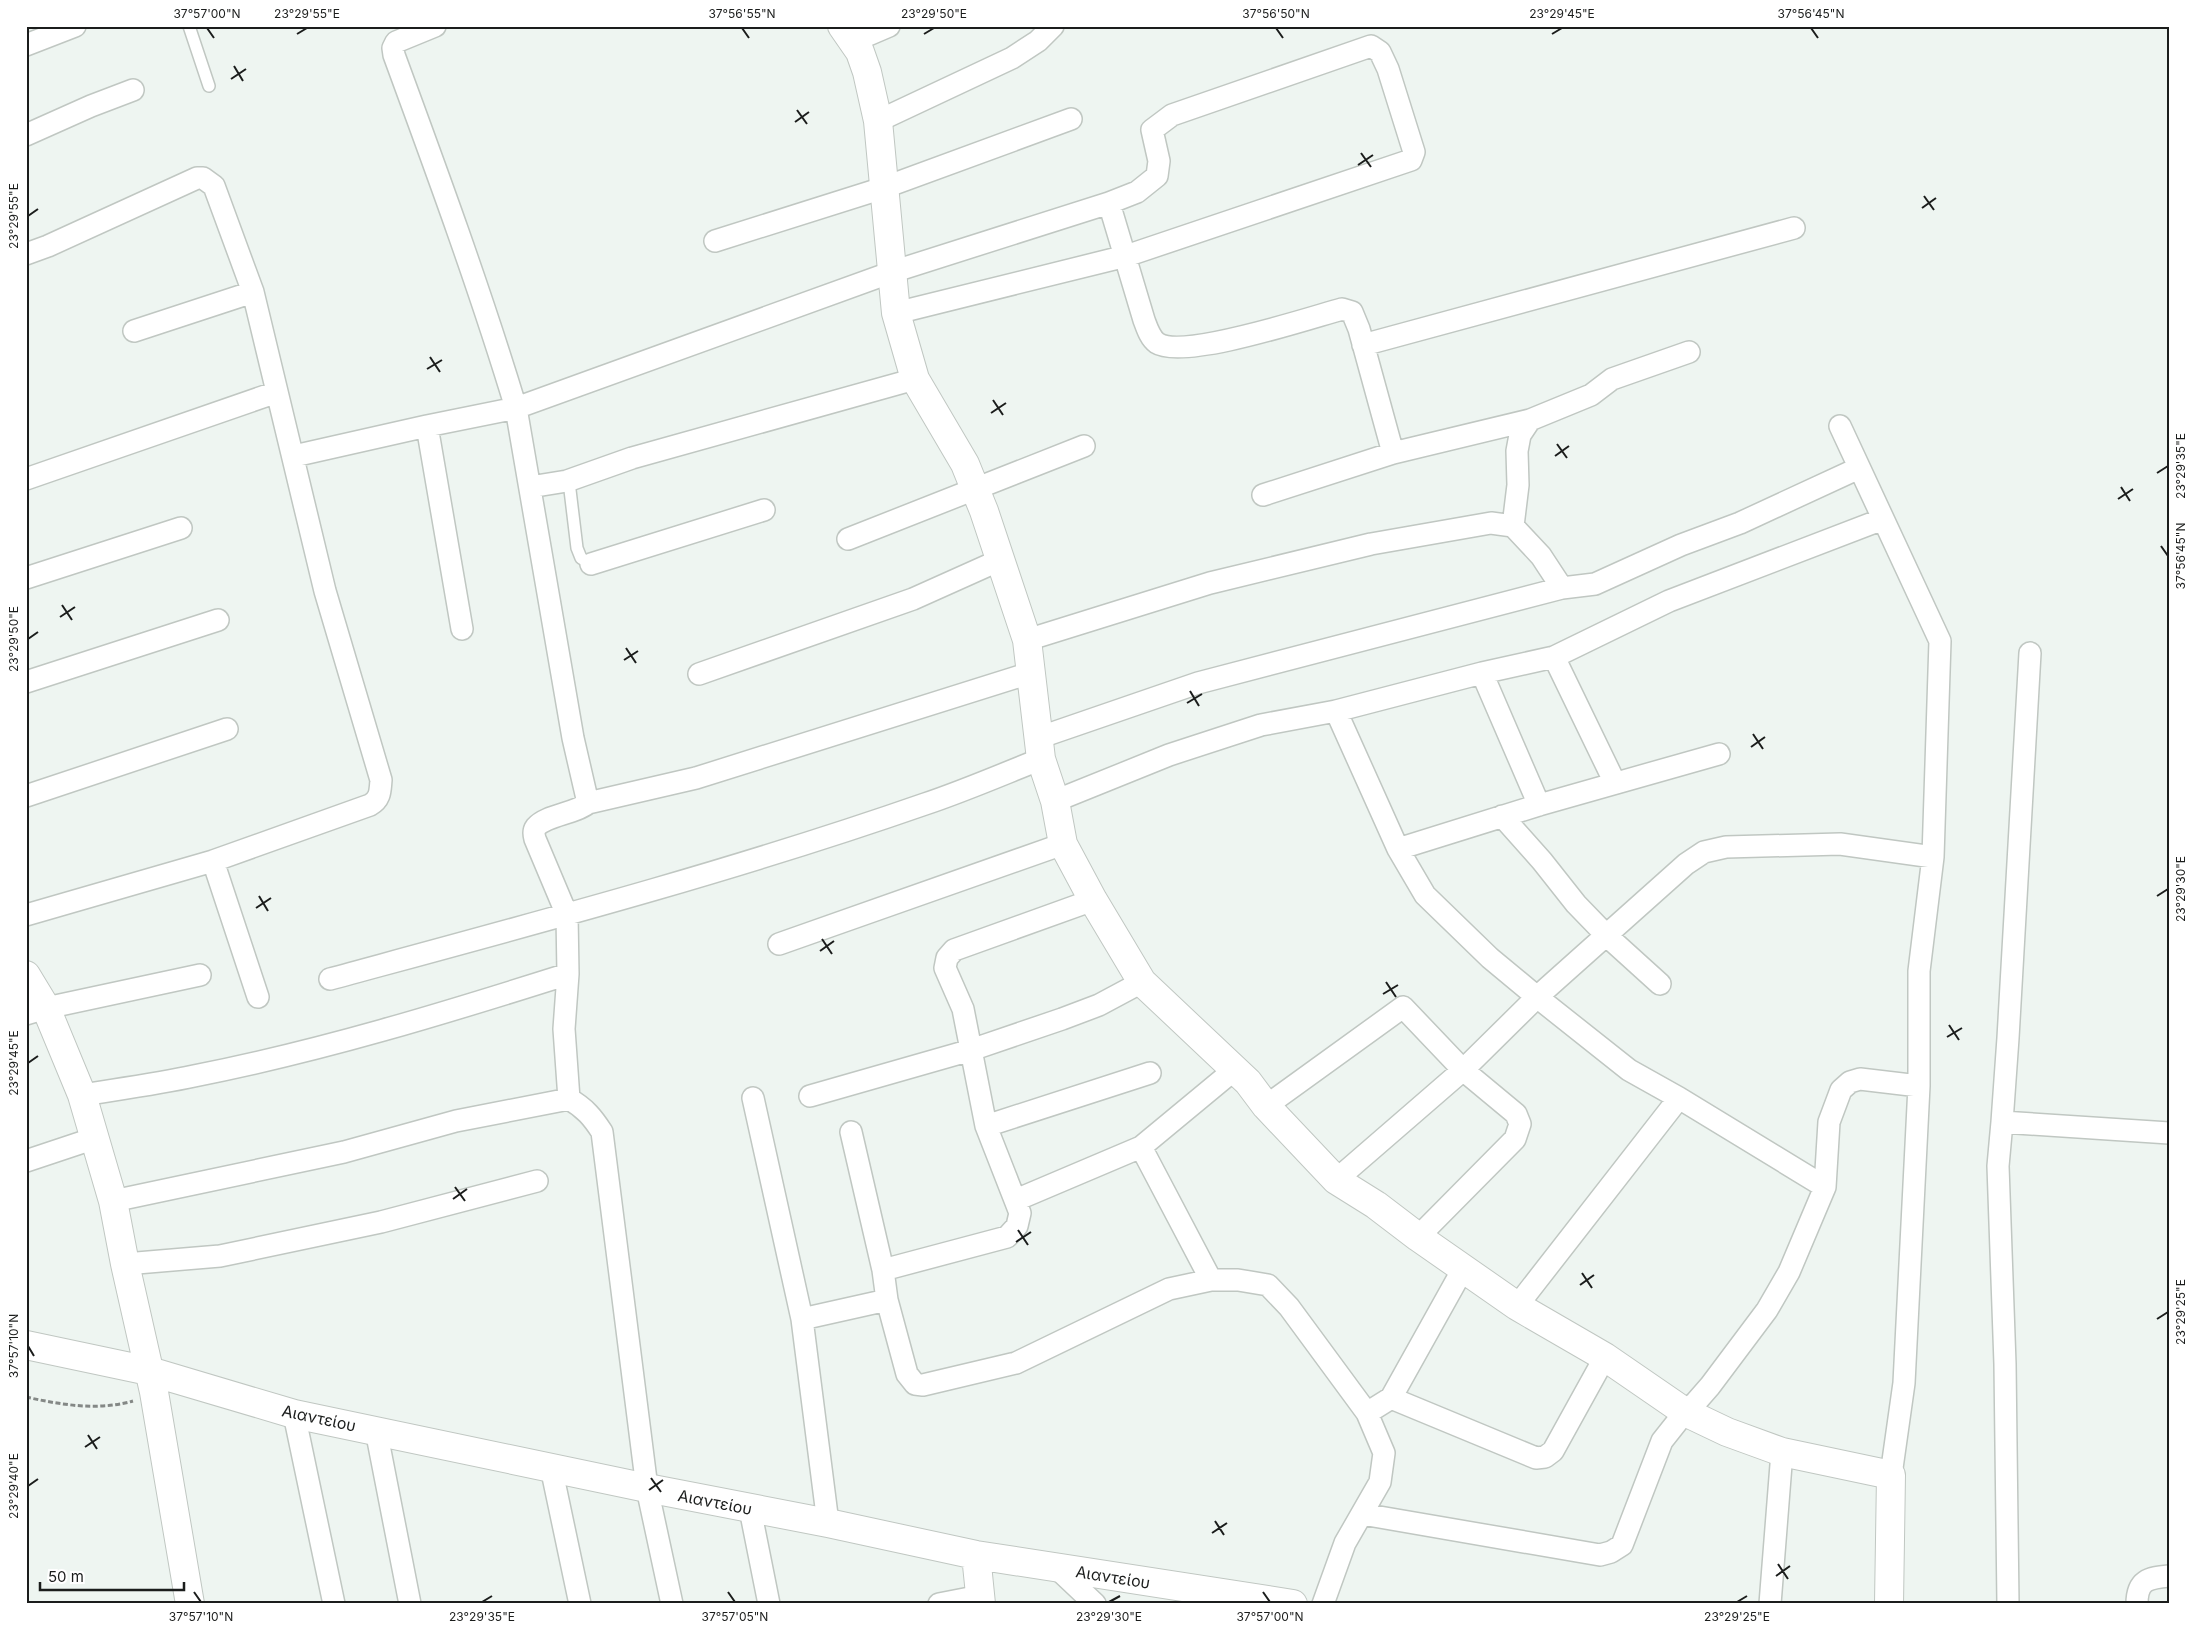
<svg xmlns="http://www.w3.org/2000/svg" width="2195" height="1630" font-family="Inter,sans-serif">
<rect width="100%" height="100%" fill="#eef5f1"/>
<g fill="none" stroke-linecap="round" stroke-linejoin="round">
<g stroke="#c0c7c2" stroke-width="14">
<path id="lane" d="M189 26 209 86
M567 481 570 490 577 548 581 558 591 564"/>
</g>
<g stroke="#c0c7c2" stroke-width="24">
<path id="street" d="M854 41 889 26
M26 45 75 26
M878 121 1012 58 1038 41 1053 26
M26 135 91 106 133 90
M1109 203 1144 320C1147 328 1150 338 1157 343 1183 360 1309 318 1342 309L1352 312 1359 329 1393 453
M715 241 883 188 1071 119
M26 254 48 246 197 178H203L214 186 253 292 325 591 381 780C380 790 381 799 370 805L213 861 26 915
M134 331 253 292
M1363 345 1794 228
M427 426 462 629
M1840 426 1940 641 1933 857 1919 971V1086L1904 1383 1891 1475
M294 456 427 426 516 408C480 289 437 172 394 55L393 48 396 42 435 26
M26 479 277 392
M530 487 567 481 632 458 915 379
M1263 495 1393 453 1530 420
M1513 526 1518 485 1517 451 1520 435 1530 420 1591 395 1612 379 1689 352
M848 539 1084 446
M591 564 764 510
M26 578 181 528
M1027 640 1210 583 1371 544 1491 523 1513 526 1541 556 1562 588
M1554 657 1615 783
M1482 673 1539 805
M699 674 913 599 1000 560
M26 682 218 620
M1336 711 1482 673 1554 657 1669 601 1883 519
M1038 738 1198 683 1562 588 1595 584 1681 545 1740 523 1859 468
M26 796 227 729
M1055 801 1169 755 1261 725 1336 711 1398 849 1425 895 1490 958 1537 997 1629 1070 1679 1098 1825 1187
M588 803 696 778 1030 673
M1502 816 1542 861 1576 904 1607 936 1660 984
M1398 849 1539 805 1719 754
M213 861 258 997
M779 944 1063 844
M330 979C529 925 730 872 925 804 964 791 1003 774 1041 759
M26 1014 46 1008 200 975
M82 1095C119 1089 157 1084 194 1076 321 1051 445 1013 568 974
M810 1096 971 1050 1062 1019 1099 1005 1142 982
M753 1098 802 1319 828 1523
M1266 1106 1403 1007 1463 1070 1516 1114 1520 1124 1515 1139 1418 1237
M2002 1122 2008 1038 2030 653
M986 1126 1150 1073
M851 1132 883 1270 887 1300 907 1374 915 1384 923 1385 1016 1363 1169 1289 1211 1280H1238L1268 1285 1289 1307 1367 1413 1384 1453 1380 1482 1345 1543 1323 1604
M1141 1147 1211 1280
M26 1161 95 1138
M1336 1180 1463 1070 1537 997 1686 864 1704 852 1726 847 1840 844 1933 857
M1016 1200 1141 1147 1234 1070
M113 1201 344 1152 456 1121 569 1099
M125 1264 220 1256 381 1222 537 1181
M883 1270 1007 1237 1017 1226 1020 1213 986 1126 963 1009 945 968 947 958 954 950 1093 900
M1517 1306 1679 1098
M802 1319 887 1300
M1391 1398 1463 1269
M1367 1413 1391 1398 1536 1458 1545 1457 1553 1451 1605 1357
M294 1414 334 1604
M376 1430 410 1604
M551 1467 580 1604
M750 1509 769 1604
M1362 1514 1600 1555 1611 1552 1622 1545 1662 1441 1685 1412 1696 1402 1710 1386 1767 1310 1789 1272 1825 1187 1829 1122 1841 1090 1850 1082 1860 1079 1919 1086
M1058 1569 1095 1604
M672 1604 647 1488 602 1132C593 1118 585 1108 569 1099L564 1029 568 974 567 915 535 839C534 835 533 831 536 827 546 815 575 814 588 803L573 738 516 408 892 272 1109 203 1137 192 1157 176 1159 161 1152 130 1172 115 1371 46 1380 52 1388 69 1414 152 1411 160 1126 256 896 313
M939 1604 980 1596
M1770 1604 1782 1452
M2008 1604 2005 1364 1998 1166 2002 1122 2169 1133
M2137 1604C2137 1580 2148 1578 2169 1576"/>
</g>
<g stroke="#c0c7c2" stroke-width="30">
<path id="secondary" d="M842 26 860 52 867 72 878 121 896 313 915 379 965 464 984 511 1027 640 1041 759 1055 801 1063 844 1093 900 1142 982 1248 1082 1266 1106 1336 1180 1376 1205 1418 1237 1517 1306 1605 1357 1685 1412 1727 1432 1782 1452 1891 1475 1889 1604
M26 975 46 1008 82 1095 113 1201 125 1264 154 1392 190 1604
M26 1345 149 1371 294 1414 647 1488 828 1523 976 1555 1293 1604
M976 1555 981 1604"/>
</g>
<path stroke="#848886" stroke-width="3" stroke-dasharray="5 2.5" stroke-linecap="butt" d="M26 1397C62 1405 98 1411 133 1401"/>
<use href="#lane" stroke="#fff" stroke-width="11"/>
<use href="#street" stroke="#fff" stroke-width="21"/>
<use href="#secondary" stroke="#fff" stroke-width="28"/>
</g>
<path fill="none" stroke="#1b1d1c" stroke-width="2" d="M207 28 214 38M742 28 749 38M1276 28 1283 38M1811 28 1818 38M297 34 307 28M924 34 934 28M1552 34 1562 28M234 66 243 81M231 79 246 69M797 110 807 124M795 122 809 112M1361 153 1371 167M1358 165 1373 155M1924 196 1934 210M1922 208 1936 198M28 216 38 209M430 357 440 372M427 369 442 360M993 400 1003 415M991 413 1006 403M1557 444 1567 458M1555 456 1569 446M2157 473 2168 466M2121 487 2130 501M2118 499 2133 489M2161 546 2168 556M62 605 72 620M60 617 75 607M28 639 38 632M626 648 636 663M624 660 638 651M1190 691 1199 706M1187 703 1202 694M1753 734 1763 749M1751 747 1765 737M259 896 268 911M2157 896 2168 889M256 908 271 898M822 939 832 954M820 951 834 941M1386 982 1396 997M1383 994 1398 985M1949 1025 1959 1040M1947 1037 1962 1028M28 1063 38 1056M455 1187 465 1201M453 1199 467 1189M1018 1230 1028 1245M1016 1242 1031 1232M1582 1273 1592 1288M1580 1285 1594 1275M2157 1319 2168 1312M28 1346 34 1356M88 1435 97 1449M85 1447 100 1437M651 1478 661 1492M28 1486 38 1479M649 1490 663 1480M1215 1521 1224 1535M1212 1533 1227 1523M1778 1564 1788 1579M1776 1576 1790 1566M194 1592 201 1602M728 1592 735 1602M1263 1592 1270 1602M482 1602 492 1596M1109 1602 1120 1596M1737 1602 1747 1596"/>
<g text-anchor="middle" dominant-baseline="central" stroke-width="4" stroke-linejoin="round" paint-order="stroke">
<g font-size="16" fill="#1b1d1c" stroke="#fff">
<text transform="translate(319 1418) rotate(12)">Αιαντείου</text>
<text transform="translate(715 1502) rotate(11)">Αιαντείου</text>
<text transform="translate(1113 1577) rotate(9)">Αιαντείου</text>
</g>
</g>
<rect width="2195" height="1630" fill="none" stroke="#ffffff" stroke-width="55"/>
<path d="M40 1582v8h144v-8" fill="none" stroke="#1b1d1c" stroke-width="2.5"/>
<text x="48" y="1582" font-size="15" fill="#1b1d1c" stroke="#ffffff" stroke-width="4" paint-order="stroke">50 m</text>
<rect x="28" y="28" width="2140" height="1574" fill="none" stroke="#1b1d1c" stroke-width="2"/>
<g font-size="12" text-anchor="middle" fill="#1b1d1c">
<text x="207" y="18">37°57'00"N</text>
<text x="307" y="18">23°29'55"E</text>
<text x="742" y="18">37°56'55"N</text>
<text x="934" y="18">23°29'50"E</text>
<text x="1276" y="18">37°56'50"N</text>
<text x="1562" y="18">23°29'45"E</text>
<text x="1811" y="18">37°56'45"N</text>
<text transform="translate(14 216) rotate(-90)" y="4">23°29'55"E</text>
<text transform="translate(2181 466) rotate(-90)" y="4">23°29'35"E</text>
<text transform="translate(2181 556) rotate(-90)" y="4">37°56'45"N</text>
<text transform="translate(14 639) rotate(-90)" y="4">23°29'50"E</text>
<text transform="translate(2181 889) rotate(-90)" y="4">23°29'30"E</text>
<text transform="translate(14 1063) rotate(-90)" y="4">23°29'45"E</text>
<text transform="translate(2181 1312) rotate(-90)" y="4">23°29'25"E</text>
<text transform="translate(14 1346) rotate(-90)" y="4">37°57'10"N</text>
<text transform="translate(14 1486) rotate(-90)" y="4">23°29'40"E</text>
<text x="201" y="1621">37°57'10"N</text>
<text x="482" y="1621">23°29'35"E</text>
<text x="735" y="1621">37°57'05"N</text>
<text x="1109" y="1621">23°29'30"E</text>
<text x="1270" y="1621">37°57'00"N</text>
<text x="1737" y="1621">23°29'25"E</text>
</g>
</svg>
